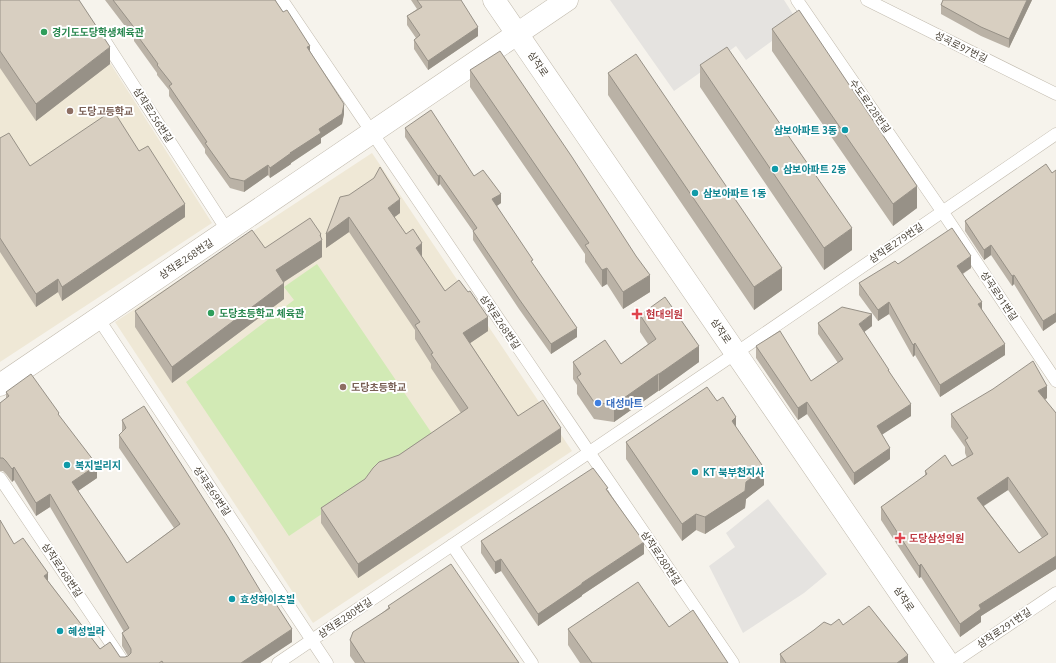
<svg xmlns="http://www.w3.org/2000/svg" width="1056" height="663" font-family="Ubuntu,'Noto Sans KR',sans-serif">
<rect width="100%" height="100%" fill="#f6f3ec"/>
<path fill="#efe8d6" d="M0 0H70L212 223 0 362Z
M372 153 572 451 313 623 115 322Z"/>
<path fill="#d2eab5" d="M317 264 435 438 289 536 186 382 294 300 284 287Z"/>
<path fill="#e5e3e0" d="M610 0H784L798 22 746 60 736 46 708 67 674 91Z
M768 499 827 574 804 593 743 633 709 566 735 547 726 533Z"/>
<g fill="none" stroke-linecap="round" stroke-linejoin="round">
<g stroke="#c2bbae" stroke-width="13">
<path id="service" d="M282 0 589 452 733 663
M797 0 942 211 1056 381
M867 0 1056 94
M101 35 227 230
M98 318 327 663
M0 478 124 663
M452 545 532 663
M278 663 736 353 1056 134
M952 663 1056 593"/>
</g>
<g stroke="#c2bbae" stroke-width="23">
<path id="minor" d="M494 0 948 663
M0 385 567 0"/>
</g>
<use href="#service" stroke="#fff" stroke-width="12"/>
<use href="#minor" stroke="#fff" stroke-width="22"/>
</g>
<path fill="#bab2a6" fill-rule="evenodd" d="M0 0 110 64 36 121 0 68Z
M105 0H275L310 51 344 114 342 124 321 138V143L291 163V164L270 178 268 175 244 192 230 188 205 153V149L169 96V90L157 75V73L134 41V38Z
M411 0H461L478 36 428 70 414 49V40L416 38 407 25V16L417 9Z
M943 0H1032L1009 48 981 36 941 14V5Z
M772 29 917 208 893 226 772 51Z
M700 65 852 250 824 270 700 87Z
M470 70 650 292 623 309 607 284 602 287 585 262V254L470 87Z
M608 73 782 290 754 310 608 95Z
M405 128 474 176 501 203 497 206 577 337 551 354 519 309 473 240V231L440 184 438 186 405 137Z
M0 138 30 166 139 151 185 217 62 301 58 292 36 307 0 252Z
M1056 170V322L1043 331 1014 284 1012 286 991 255 984 260 965 231V221L1016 185 1052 173Z
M340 197 400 213 394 217 422 257 445 291 488 331 470 343 518 416 561 442 358 578 321 523V508L365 479 399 455 461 413 431 368V364L415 339V330L349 232 326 248Z
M321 238 322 257 284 282V299L172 383 135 327V311L265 248Z
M898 264 971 268 963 274 982 311 1005 355 940 397 915 355 913 357 889 314 878 321 859 295V283Z
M640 315 699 362 659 391H658L614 422 594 419 577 394V385L573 379V362L621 364 648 344 640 332Z
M818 323 872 326 864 332 889 371 911 416 882 434 890 459 854 485 807 414 798 420 756 358V346L811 381 838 363 818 334Z
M6 392 59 415 97 478 78 491 127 563 174 528 119 448V435L122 433V420L292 642 260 663H0L14 544 48 581 100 649 120 657H125L128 656 122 646V633L124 632 50 507 36 516 14 480 12 482 6 474 3 471H0V403L6 399Z
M1047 398 1045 400 1056 413V569L981 616V622L960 637 921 577 919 578 881 520V507L925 476V471L952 466 967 458 965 453V447L951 427V414ZM1008 490 1042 538 1019 553 984 506Z
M717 401 736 427 764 485 746 499 745 508 705 534 696 530 682 541 626 459V442Z
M608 490 644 554 582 595V596L538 626 501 571 495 574 481 553V541Z
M388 606 519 663H355L350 656V640L388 608Z
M831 625H843L908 663H780V654Z
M669 627 728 663H580L568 645V629Z"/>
<path fill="#979187" d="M1027 0H1032L1009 48V39Z
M478 27V36L428 70V61Z
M310 46V56L307 47Z
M110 47V64L36 121V104Z
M344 104V114L342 124 321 138V143L291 163V164L270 178V168L290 153 319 129Z
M268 165V175L244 192V181Z
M440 175V184L438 186V176Z
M917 186V208L893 226V204Z
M501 194V203L492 209V199Z
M400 199V213L388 222V208Z
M185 204V217L62 301V287Z
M349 217V232L326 248V234Z
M852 228V250L824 270V248Z
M321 234V241L322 240V257L276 287V270Z
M422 243V257L416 248Z
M991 245V255L984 260V250Z
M971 256V268L957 277V266Z
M607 268V284L602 287V270Z
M782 268V290L754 310V287Z
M650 275V292L623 309V292Z
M1014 275V284L1012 286V276Z
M58 279V292L36 307V294Z
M284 283V299L172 383V367Z
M889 302V314L878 321V310Z
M982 302V313L978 304Z
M1056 313V322L1043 331V321Z
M872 314V326L859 336V324Z
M488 317V331L463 348V333Z
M577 328V337L551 354V344Z
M915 343V355L913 357V345Z
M1005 344V355L940 397V385Z
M699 346V362L659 391V374Z
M658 374V391L614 422V405Z
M1047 386V398L1038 404V391Z
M807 402V414L798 420V408Z
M911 404V416L877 438V426Z
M736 417V434L732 421Z
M561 428V442L358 578V564Z
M890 448V459L854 485V473Z
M97 465V478L72 495V482Z
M14 467V480L12 482V469Z
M764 468V485L746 499 745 508 705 534V517L746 482Z
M1008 477V490L977 510V498Z
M50 494V507L36 516V503Z
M696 514V530L682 541V524Z
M644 542V554L582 595V596L538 626V614L582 583Z
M1056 556V569L981 616V622L960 637V624L979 605Z
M501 559V571L495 574V562Z
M921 564V577L919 578V566Z
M48 573V586L44 576Z
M292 629V642L260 663H241Z
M908 655V663H897Z"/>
<path fill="#d8cfc1" stroke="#979187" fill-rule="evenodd" d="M0 0H79L110 47 36 104 0 51Z
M113 0H275L283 12 287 10 310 46 307 47 344 104 342 114 319 129 321 133 290 153H291L270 168 268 165 244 181 230 178 205 143 207 142 169 86 172 84 157 65 158 64 134 31 136 30Z
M417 0H461L478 27 428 61 414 40 420 35 407 16 422 7Z
M943 0H1027L1009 39 981 27 941 5Z
M799 10 917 186 893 204 772 29Z
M727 47 852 228 824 248 700 65Z
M500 51 572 157 636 256 650 275 623 292 607 268 602 270 585 245 589 243 470 70Z
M636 54 782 268 754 287 608 73Z
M113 110 139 151 148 146 185 204 62 287 58 279 36 294 0 238V138L9 133 30 166Z
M431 110 474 176 483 170 501 194 492 199 533 260 531 261 577 328 551 344 519 299 473 231 477 228 440 175 438 176 405 128Z
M1046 164 1052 173 1056 170V313L1043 321 1014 275 1012 276 991 245 984 250 965 221 1016 185Z
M380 167 400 199 388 208 406 234 413 229 422 243 416 248 445 291 459 280 468 292 470 291 488 317 463 333 518 416 543 400 561 428 358 564 321 508 365 479 373 468 379 462 399 455 468 408 431 354 433 353 415 325 420 322 349 217 326 234 340 197 349 195 374 178Z
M310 218 321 234 320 235 322 240 276 270 284 283 172 367 135 311 252 230 265 248Z
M952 228 971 256 957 266 982 302 978 304 1005 344 940 385 915 343 913 345 889 302 878 310 859 283 895 261 898 264Z
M665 297 699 346 659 374H658L614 405 594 402 577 377 581 374 573 362 605 340 621 364 656 339 640 315Z
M842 307 872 314 859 324 889 370H888L911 404 877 426 890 448 854 473 807 402 798 408 756 346 780 331 811 381 843 359 818 323Z
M1033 361 1047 386 1038 391 1056 413V556L979 605 981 609 960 624 921 564 919 566 881 507 927 474 925 471 945 455 952 466 973 454 965 440 968 438 951 414 993 389ZM1008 477 1048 534 1019 553 977 498Z
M31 374 59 413 58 414 97 465 72 482 127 563 180 524 119 435 126 428 122 420 144 406 228 537 267 602 272 598 292 629 241 663H163L162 661 159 663H0V520L14 544 23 538 48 573 44 576 100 649 110 642 120 657H125L128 656 131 653V649L122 633 129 628 50 494 36 503 14 467 12 469 6 461 3 458H0V403L9 396 6 392Z
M707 387 717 401 723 397 736 417 732 421 764 468 746 482 745 491 705 517 696 514 682 524 626 442Z
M593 468 608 488 606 489 644 542 582 583V584L538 614 501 559 495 562 481 541Z
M451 564 519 663H365L350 640 353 632 390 608 388 606Z
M638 582 669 627 693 610 728 663H592L568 629Z
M869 606 908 655 897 663H786L780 654 814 630 824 622 831 625 839 619 843 625Z"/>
<g fill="#2e9e5b" stroke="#fff" stroke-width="1.5">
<circle cx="44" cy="32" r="4"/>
<circle cx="211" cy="313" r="4"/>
</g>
<g fill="#8d6e63" stroke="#fff" stroke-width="1.5">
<circle cx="70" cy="111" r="4"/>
<circle cx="343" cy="387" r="4"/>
</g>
<g fill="#0f9aa8" stroke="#fff" stroke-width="1.5">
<circle cx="845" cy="130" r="4"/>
<circle cx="775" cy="169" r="4"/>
<circle cx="695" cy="193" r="4"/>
<circle cx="67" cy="465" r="4"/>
<circle cx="695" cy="472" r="4"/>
<circle cx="232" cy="599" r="4"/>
<circle cx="60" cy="631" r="4"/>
</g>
<g fill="#e0444e" stroke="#fff" stroke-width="1.5">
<path d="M635 308h4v4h4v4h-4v4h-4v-4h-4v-4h4z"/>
<path d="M898 532h4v4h4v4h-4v4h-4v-4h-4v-4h4z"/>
</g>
<circle fill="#3f7fe0" stroke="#fff" stroke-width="1.5" cx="598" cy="403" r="4"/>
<g text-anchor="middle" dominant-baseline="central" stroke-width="4" stroke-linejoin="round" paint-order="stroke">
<g font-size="10" font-weight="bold" fill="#27864d" stroke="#fff" text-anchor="start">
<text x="52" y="32">경기도도당학생체육관</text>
<text x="219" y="313">도당초등학교 체육관</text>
</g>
<g font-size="10" fill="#4b4439" stroke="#fff">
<text transform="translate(961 47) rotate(26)">성곡로97번길</text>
<text transform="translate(538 64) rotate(56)">삼작로</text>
<text transform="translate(870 106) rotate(55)">수도로228번길</text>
<text transform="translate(153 115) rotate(57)">삼작로256번길</text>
<text transform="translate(896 243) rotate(-34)">삼작로279번길</text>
<text transform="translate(186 259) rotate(-34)">삼작로268번길</text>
<text transform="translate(999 296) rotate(56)">성곡로91번길</text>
<text transform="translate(500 322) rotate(56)">삼작로268번길</text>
<text transform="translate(721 331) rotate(56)">삼작로</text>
<text transform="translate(212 491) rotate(56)">성곡로69번길</text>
<text transform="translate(661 558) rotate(56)">삼작로280번길</text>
<text transform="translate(62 570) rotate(56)">삼작로268번길</text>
<text transform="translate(904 599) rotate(56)">삼작로</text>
<text transform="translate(345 618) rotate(-34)">삼작로280번길</text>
<text transform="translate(1004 628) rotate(-34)">삼작로291번길</text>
</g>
<g font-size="10" font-weight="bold" fill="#785e54" stroke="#fff" text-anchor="start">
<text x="78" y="111">도당고등학교</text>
<text x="351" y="387">도당초등학교</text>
</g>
<g font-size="10" font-weight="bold" fill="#0d838f" stroke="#fff" text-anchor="start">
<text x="837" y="130" text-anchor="end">삼보아파트 3동</text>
<text x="783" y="169">삼보아파트 2동</text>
<text x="703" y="193">삼보아파트 1동</text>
<text x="75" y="465">복지빌리지</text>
<text x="703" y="472">KT 북부천지사</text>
<text x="240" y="599">효성하이츠빌</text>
<text x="68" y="631">혜성빌라</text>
</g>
<g font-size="10" font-weight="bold" fill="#be3a42" stroke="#fff" text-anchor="start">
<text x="646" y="314">현대의원</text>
<text x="909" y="538">도당삼성의원</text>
</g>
<g font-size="10" font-weight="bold" fill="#366cbe" stroke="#fff" text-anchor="start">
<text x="606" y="403">대성마트</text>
</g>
</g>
</svg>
